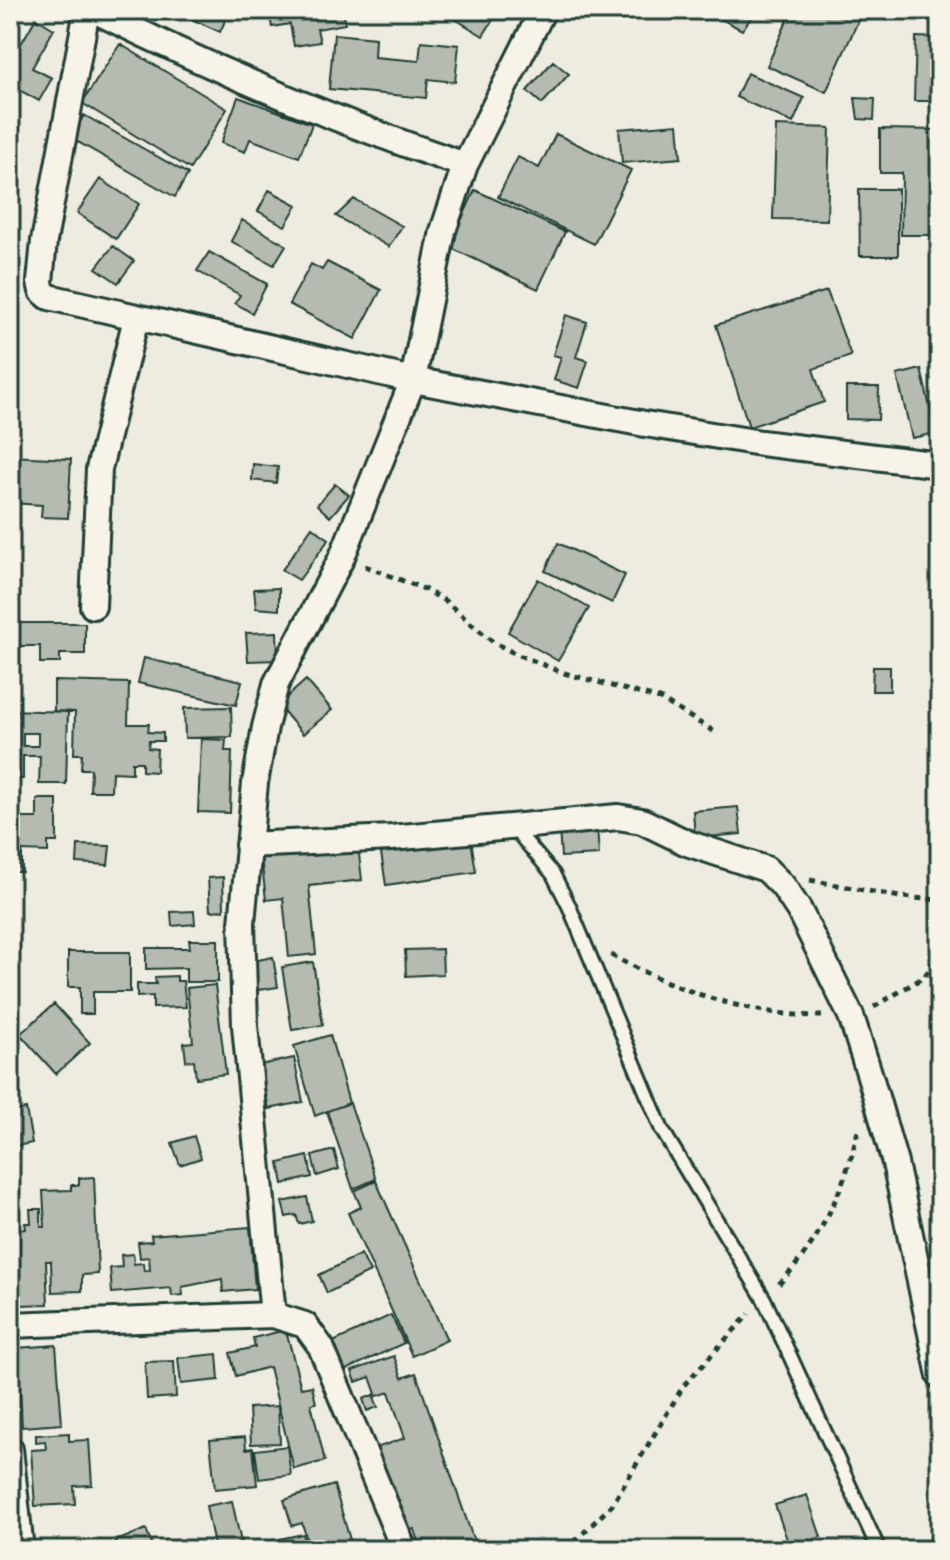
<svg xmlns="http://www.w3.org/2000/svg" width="950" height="1560" font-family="'Playpen Sans',sans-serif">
<rect width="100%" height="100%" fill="#eeece1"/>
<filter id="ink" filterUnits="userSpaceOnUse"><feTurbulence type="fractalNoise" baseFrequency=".0125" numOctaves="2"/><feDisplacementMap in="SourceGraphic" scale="16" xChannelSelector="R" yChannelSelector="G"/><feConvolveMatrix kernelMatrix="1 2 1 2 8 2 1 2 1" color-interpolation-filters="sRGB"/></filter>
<g filter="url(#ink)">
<path fill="#b5bbb0" stroke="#1f3d34" stroke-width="2" fill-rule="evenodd" d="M172 10H230L220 32Z
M283 10H343L345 24 317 29 320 42 294 46 290 24 272 27 269 13Z
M450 10H499L483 36 447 14Z
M704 10H757L742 30Z
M792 10H863L826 92 767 66Z
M36 18 54 29 32 68 52 78 39 101 10 85V63Z
M334 34 375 38 374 57 419 61 421 41 459 45 455 82 428 79 426 98 329 89Z
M916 37 940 38V101H914Z
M120 44 227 109 190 169 82 103Z
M553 61 569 74 542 104 527 91Z
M747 73 804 98 793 123 736 97Z
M238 97 312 124 299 157 250 139 245 152 221 143Z
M855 98 875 99 874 120 858 119Z
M84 115 188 174 175 197 71 138Z
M678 124 681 158 622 163 619 129Z
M776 126 830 128 827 220 773 219Z
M880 129 940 130V235H901L902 173H880Z
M556 134 631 170 594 244 498 197 518 157 539 168Z
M100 179 139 204 116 239 77 213Z
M859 189H898V256H860Z
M269 190 297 205 285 226 258 211Z
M475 190 565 232 538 289 449 247Z
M354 199 402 226 389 247 336 216Z
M242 220 286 245 274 265 231 241Z
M113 246 134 261 118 283 96 268Z
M209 252 267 284 252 313 235 303 240 295 197 271Z
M327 262 381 290 355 339 289 304 311 264 322 270Z
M827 291 851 356 813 369 824 402 749 427 716 325Z
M566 315 587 322 576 357 588 361 579 388 554 380 561 357 553 355Z
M921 369 936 433 912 438 897 375Z
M846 387H879L878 420 846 419Z
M10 456 71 459 68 518 41 517 42 505 10 503Z
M253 464 278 467 276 483 252 480Z
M335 484 349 495 330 517 317 505Z
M312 527 329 539 299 580 282 570Z
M558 543 625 575 612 603 545 571Z
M538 579 589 608 558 661 508 632Z
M279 588V610L256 608 254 589Z
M11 623H85V654H60V663H40V646H11Z
M277 632 278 660 248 661 246 633Z
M144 658 242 681 236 705 138 683Z
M873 667H890V691H872Z
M306 680 332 710 303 734 278 705Z
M54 681 129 683 128 724H149L148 732 163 733V741H149L148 748 157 749 156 772 142 771V762H132V773L112 772 111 791H90L91 769H81L82 754H74L75 712 54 711Z
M231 707 232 737 185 738 184 708Z
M10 710 68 712 66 784H39L40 756H23V779H10ZM23 733H38V746H23Z
M201 739 226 740 225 751H232L230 813 198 812Z
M37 799H57V842H48V852L22 851V872H10V808H19V818H37Z
M738 807 741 834 695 838 693 811Z
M597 827 599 855 561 857 559 829Z
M471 840 476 872 386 885 381 853Z
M78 845 110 846 108 865 77 863Z
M358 846 362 880 309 886 316 954 289 957 283 898 266 900 261 857Z
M223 877 224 910 210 911 208 878Z
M194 911 195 924 172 926 171 912Z
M189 940H218V982H186V968L146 969V948H190Z
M442 949 443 974 406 976 405 950Z
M68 952H130V992H93V1014H80V987H68Z
M273 957 278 987 258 990 253 961Z
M313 962 323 1025 292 1030 282 967Z
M177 976V981H183L186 1007 153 1008V996L137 997V984H156L155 977Z
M215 985 226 1074 196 1078 194 1060 186 1061 184 1043 193 1042 187 988Z
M54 1004 90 1043 56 1074 20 1034Z
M330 1035 349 1103 315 1116 294 1046Z
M294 1058 303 1102 269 1109 260 1065Z
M350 1103 376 1179 353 1189 327 1111Z
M26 1109 32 1143 11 1147 10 1112Z
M194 1136 201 1158 180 1165 172 1143Z
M334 1150 339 1169 317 1176 312 1156Z
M308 1156 312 1177 283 1184 279 1163Z
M94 1177 98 1274 82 1275V1291L52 1292 51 1261H46L48 1304 21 1305 18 1230 26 1229 25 1223H31L30 1209H41V1227H45L43 1191 71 1190V1185H79V1178Z
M376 1181 447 1340 412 1356 348 1213 361 1207 354 1191Z
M307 1197 312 1221 299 1224 296 1215 286 1217 282 1202Z
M250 1227 255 1289 223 1292 222 1279 182 1287 183 1295 172 1296 171 1288 112 1293 110 1268 122 1267 121 1255 133 1254 134 1264 143 1263 144 1271 150 1270 149 1257 140 1258 138 1242 152 1241 151 1235Z
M361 1254 370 1272 327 1293 319 1275Z
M391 1315 404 1343 342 1372 329 1344Z
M286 1330 301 1388 312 1386 316 1403 311 1404 325 1461 294 1469 269 1367 236 1376 230 1353 255 1347 253 1338Z
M56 1345 62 1424 22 1427 17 1348Z
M217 1354 219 1380 181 1384 178 1358Z
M394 1356 402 1378 416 1373 477 1550H421L414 1529 405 1532 376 1448 405 1438 389 1392 374 1397 378 1407 367 1411 363 1399 376 1394 370 1377 356 1382 352 1371Z
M174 1361 176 1397 147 1399 145 1362Z
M278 1406 280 1443 251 1444 249 1408Z
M69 1433V1441L89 1440 92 1485 74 1486 75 1504 35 1506 31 1450 46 1449 45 1441 36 1442V1435Z
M245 1437 246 1449 253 1448 257 1485 215 1489 210 1440Z
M287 1446 291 1475 259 1479 255 1450Z
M334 1485 353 1550H310L302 1523 292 1526 284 1500Z
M807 1495 821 1537 790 1548 775 1505Z
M232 1501 242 1547 303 1534 307 1550H215L206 1506Z
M146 1529 154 1550H119L116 1541Z"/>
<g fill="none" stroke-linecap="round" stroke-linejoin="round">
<g stroke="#1f3d34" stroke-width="18">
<path id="lane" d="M514 828 553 874 569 906 662 1130 764 1299 879 1550"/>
</g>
<g stroke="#1f3d34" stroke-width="30">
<path id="street" d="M87 10 44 241 40 282 42 291 49 297 413 380 645 424 761 443 940 465
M94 10C214 70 338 122 465 165
M93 606 99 469 136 318
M248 845 391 838 618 817 642 821 687 843 766 869 783 886 799 910 851 1016 870 1076 895 1163 940 1376
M273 1315 245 1026 242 923 255 783 265 727 276 684 342 557 413 380 443 231 465 165 543 10
M10 1325 273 1315 305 1325 321 1347 404 1550
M10 1449 21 1550"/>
</g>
<path stroke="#1f3d34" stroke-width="5" stroke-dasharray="6 6" stroke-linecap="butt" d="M365 566 424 589 445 601 493 642 516 654 564 673 660 699 715 732
M810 880 900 897 940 900
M611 955C676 990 747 1016 822 1016
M874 1007 924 977 940 954
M779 1284C820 1242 845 1188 858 1131
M566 1550 612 1505 684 1385 749 1314"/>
<use href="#lane" stroke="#f7f3e8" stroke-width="12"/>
<use href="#street" stroke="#f7f3e8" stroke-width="24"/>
</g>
</g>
<rect width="950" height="1560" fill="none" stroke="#f7f3e8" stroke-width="40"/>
<rect x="20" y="20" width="910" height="1520" fill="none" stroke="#1f3d34" stroke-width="3" filter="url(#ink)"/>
</svg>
